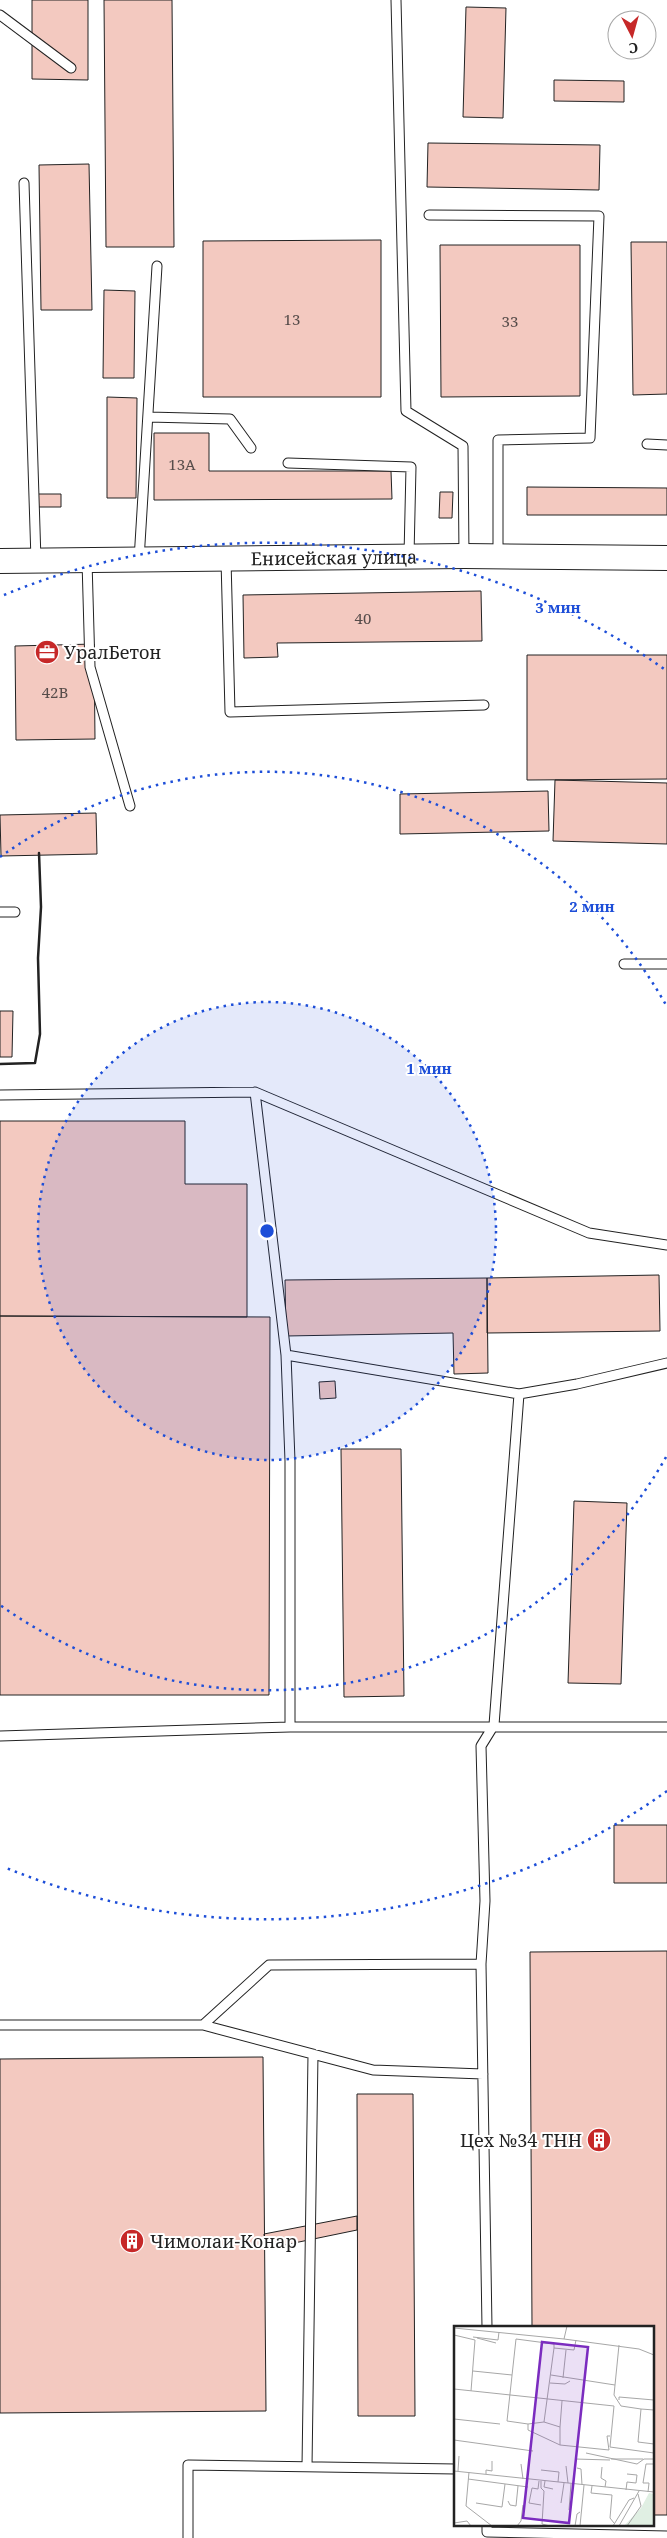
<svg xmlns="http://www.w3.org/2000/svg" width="667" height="2538" font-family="'Noto Serif',serif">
<rect width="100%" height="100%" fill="#fff"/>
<path fill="#f3c9c0" stroke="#222" d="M32 0H88V80L32 79Z
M104 0H172L174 247H106Z
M466 7 506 8 503 118 463 117Z
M554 80 624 81V102L554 101Z
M428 143 600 145 599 190 427 187Z
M89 164 92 310H41L39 165Z
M381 240V397H203V241Z
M631 242H667V394L633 395Z
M440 245H580V396L441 397Z
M104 290 135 291 134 378H103Z
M107 397 137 398 136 498H107Z
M154 433H209V471H391L392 499 154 500Z
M527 487 667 488V515H527Z
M440 492H453L452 518H439Z
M36 494H61V507H36Z
M481 591 482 641 277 643 278 657 244 658 243 595Z
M94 644 95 739 16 740 15 646Z
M527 655H667V779L527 780Z
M555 780 667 783V844L553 841Z
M548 791 549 831 400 834V794Z
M96 813 97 854 1 856 0 815Z
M0 1011H13L12 1057H0Z
M0 1121H185V1184H247V1317L0 1316Z
M659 1275 660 1331 487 1333V1278Z
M487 1278 488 1373 454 1374 453 1333 286 1336 285 1280Z
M0 1316 270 1317 269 1695H0Z
M335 1381 336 1398 320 1399 319 1382Z
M341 1449H401L404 1696 344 1697Z
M574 1501 627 1503 621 1684 568 1683Z
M614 1825H667V1883H614Z
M667 1951V2515H653V2327H532L530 1952Z
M263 2057 266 2411 0 2413V2059Z
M357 2094H413L415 2416H358Z
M357 2216V2230L265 2249 264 2234Z"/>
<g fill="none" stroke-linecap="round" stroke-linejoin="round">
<g stroke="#222" stroke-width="11">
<path id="lane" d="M396 0 406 411 463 446 464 555
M0 15 71 68
M24 183 36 560
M429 215 599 216 590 438 498 440V556
M148 417 230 419 251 448
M647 444 667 445
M288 463 411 467 409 556
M139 560 157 266
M226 560 230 712 484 705
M87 561 90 667 130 806
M0 912H15
M624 964H667
M255 1092 286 1355 519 1394 494 1725 481 1746 485 1901 481 1964 487 2327
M0 1095 255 1092 589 1233 667 1245
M286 1355 290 1461V1727
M519 1394 577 1384 667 1363
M0 1736 290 1727H667
M0 2025H203L373 2070 483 2074
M203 2025 269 1965 481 1964
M307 2467 313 2054
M487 2524V2532L667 2536
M188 2538V2465L456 2469"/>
</g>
<g stroke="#222" stroke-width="26">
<g id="secondary">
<path id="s1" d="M0 561 464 556 667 558"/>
</g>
</g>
<use href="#lane" stroke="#fff" stroke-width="9"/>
<use href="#secondary" stroke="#fff" stroke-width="24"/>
<path stroke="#222" stroke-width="2.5" d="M0 1064 35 1063 40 1034 38 958 41 907 39 853"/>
</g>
<circle cx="267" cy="1231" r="229" fill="#1d4ed8" fill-opacity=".12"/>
<g fill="none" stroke="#1d4ed8" stroke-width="2.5" stroke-dasharray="2.5 5">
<circle cx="267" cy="1231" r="229"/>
<path d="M666 1457A459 459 0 0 1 0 1605M0 857A459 459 0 0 1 666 1005"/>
<path d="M667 1791A688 688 0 0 1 4 1867M4 595A688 688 0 0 1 667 671"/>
</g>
<defs>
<g id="office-disc" transform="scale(1.25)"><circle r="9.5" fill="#c62828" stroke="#fff"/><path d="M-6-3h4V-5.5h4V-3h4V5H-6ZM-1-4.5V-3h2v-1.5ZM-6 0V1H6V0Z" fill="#fff"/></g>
<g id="building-disc" transform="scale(1.25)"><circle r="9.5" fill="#c62828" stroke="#fff"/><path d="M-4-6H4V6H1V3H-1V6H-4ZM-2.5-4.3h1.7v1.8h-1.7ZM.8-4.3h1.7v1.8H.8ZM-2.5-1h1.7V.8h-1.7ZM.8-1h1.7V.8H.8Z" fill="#fff"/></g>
</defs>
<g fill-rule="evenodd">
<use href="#office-disc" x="47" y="652"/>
<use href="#building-disc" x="599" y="2140"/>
<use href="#building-disc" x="132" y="2241"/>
</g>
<g text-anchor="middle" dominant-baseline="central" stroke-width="4" stroke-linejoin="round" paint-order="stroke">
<g font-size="15" fill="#564c4a">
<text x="292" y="319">13</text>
<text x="510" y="321">33</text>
<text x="182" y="464">13А</text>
<text x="363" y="618">40</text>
<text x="55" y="692">42В</text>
</g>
<g font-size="18" fill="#222" stroke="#fff">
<text stroke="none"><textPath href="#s1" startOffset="334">Енисейская улица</textPath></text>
</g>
<g font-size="18" fill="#222" stroke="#fff" text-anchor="start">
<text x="64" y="652">УралБетон</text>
<text x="582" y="2140" text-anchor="end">Цех №34 ТНН</text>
<text x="150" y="2241">Чимолаи-Конар</text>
</g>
</g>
<g transform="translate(454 2326)">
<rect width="200" height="200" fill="#fff"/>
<path d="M195 167 200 168V200H170L187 182Z" fill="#e0efe3"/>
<path fill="none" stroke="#a7a7a7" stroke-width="1" d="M113 0 110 13 185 23 200 29M0 2 110 13M0 9 21 14 17 65M19 11 44 14 45 6M23 12 42 17M122 14 120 24 100 22V18L62 13 53 95 74 98V104L106 119 155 124 153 110H156M100 22 90 96 106 101V119M19 45 58 49M97 49 161 59 160 69 167 80 187 83M109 52 112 24M96 57 111 58 116 55M161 59 165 19M0 63 160 80 156 121 200 127M165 74V71L200 74M200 84 187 83 184 116 200 118M0 93 46 98M74 98 90 96M106 101 108 75M0 114 79 125M132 127 183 138 190 133H200M121 133 156 134M157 133H189M67 138 69 153M112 140 114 157M148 141 147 152 152 155 151 161M123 142 127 143 128 159M87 144 105 146 104 156M0 145 200 166M4 145 5 130M15 146 12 180 38 200M32 148V144L38 145V135M14 153 74 161M85 155 84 163 78 162 75 177 87 179M87 155V162L90 165 88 198 96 200M91 155 90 161 99 163M138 160 137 167 158 169 156 192 160 197M172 164 173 156 182 157 183 149 173 148M194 166 195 157H189L192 138H200M54 175 56 179 62 180 64 160M22 177 48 181 51 158M107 177 110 157M115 184 117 158M0 197 13 195 17 200M63 200 67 195 69 179M121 200 123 188 126 186M126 200 130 159M159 200 175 174 180 172M165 200 185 165M173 200 187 180 184 168"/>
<path fill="#7b2cbf" fill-opacity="0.15" stroke="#7b2cbf" stroke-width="2.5" d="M88 16 134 21 115 197 69 192Z"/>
<rect width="200" height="200" fill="none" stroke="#222" stroke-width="2.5"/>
</g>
<circle cx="267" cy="1231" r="8" fill="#1d4ed8" stroke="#fff" stroke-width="2.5"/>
<g font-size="15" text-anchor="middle" font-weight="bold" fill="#1d4ed8" stroke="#fff" stroke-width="4" stroke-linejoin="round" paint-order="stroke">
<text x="558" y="613">3 мин</text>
<text x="592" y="912">2 мин</text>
<text x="429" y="1074">1 мин</text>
</g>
<g transform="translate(632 35) rotate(174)"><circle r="24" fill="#ffffff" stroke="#a7a7a7"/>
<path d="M0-4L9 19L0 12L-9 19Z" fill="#c62828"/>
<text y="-8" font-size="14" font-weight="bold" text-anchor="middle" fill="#222222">С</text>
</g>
</svg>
